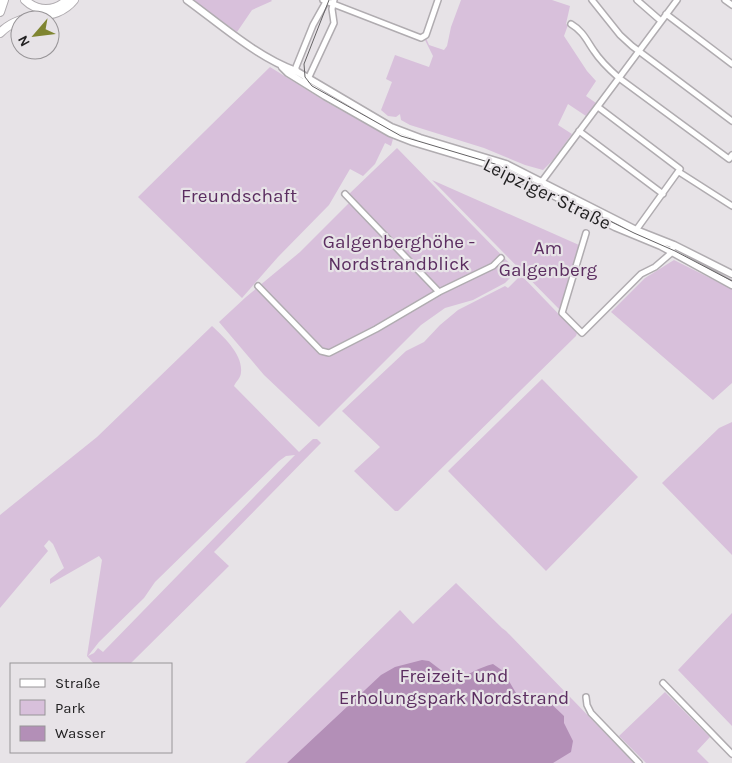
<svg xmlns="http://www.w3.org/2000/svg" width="732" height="763" font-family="Karla,sans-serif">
<rect width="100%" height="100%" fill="#e7e3e7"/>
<path fill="#d8c0db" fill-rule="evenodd" d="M192 0H271L272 1 252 10 237 32Z
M461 0H552L570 6 566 24 568 25 564 36 587 71 596 81 586 96 596 103 586 116 568 104 558 125 572 134 553 160 543 170 525 165 484 148 410 125 401 120 400 114 396 117 388 116 381 110 392 82 386 79 395 55 429 67 433 56 424 38H426L429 45 444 50 447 46 451 27Z
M270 67 328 103 393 139 391 146 385 143 375 164 363 176 350 169 329 205 278 257 242 298 138 197Z
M397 148 517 271 505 283 473 300 445 308 421 325 319 427 264 375 219 322 246 297 300 252 353 199 349 194Z
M432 180 579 245 560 310Z
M674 260 732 289V383L713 400 611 312 645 278Z
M521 275 577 333 576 336 398 511H395L354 471 380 447 342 411 406 351 424 342 440 325 458 310 505 286 508 288Z
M212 326C224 337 243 355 241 372 241 378 236 381 234 386L299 452 313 439H317L321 443 214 552 229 566 130 664H94L87 656 102 560 99 556 50 584V579L64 568 53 544 49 540 44 546 48 551 0 608V515L97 437ZM295 455 103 652 98 648 94 653 88 656 99 642 144 598 155 582 279 461 286 456Z
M542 379 638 477 546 571 448 471Z
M732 422V555L662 483 719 428Z
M456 583 502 628 506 631 634 763H245L400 610 413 624Z
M732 613V726L678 670Z
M665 692 710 737 697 751 709 763H646L619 736Z"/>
<path fill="#b38fb7" d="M422 660 429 661 450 677 449 679 455 685C465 674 479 668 493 664L503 671 516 693 536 704 545 698 564 716V723L573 741 571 752 553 763H287L381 675 395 667Z"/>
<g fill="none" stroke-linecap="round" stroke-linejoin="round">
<g stroke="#b0acb0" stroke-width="8">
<path id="minor" d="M323 0 421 38 426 35 438 0
M592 0 620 35 632 46 732 121
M637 0 661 21
M725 0 732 5
M666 14 732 64
M571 24C583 31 587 41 594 51 601 62 610 70 619 78L729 159 732 155
M296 72V67L313 25 327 0
M305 80 308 79 334 23 332 9 334 0
M598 107 680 169 634 233
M579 131 663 194
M679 172 732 206
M540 184 677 0
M345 194 439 292
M586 233 562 313 582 333 641 274 655 267 670 254 674 245
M258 286 321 351 329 353 376 329 439 292 493 266 501 258
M663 683 732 754
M586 697 587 705 591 713 639 763"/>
</g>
<g stroke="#b0acb0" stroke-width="9">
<path id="major" d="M187 0C220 24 257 57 296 71L391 127 420 138 506 164 636 230 674 245 732 274
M282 67 288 73 325 96 390 133 413 142 500 168 615 227 661 246 732 285"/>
</g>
<g stroke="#b0acb0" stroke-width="10">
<path id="highway" d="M25 0C37 12 55 12 67 0
M0 12 4 0
M0 33C24 8 54 25 74 0"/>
</g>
<use href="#minor" stroke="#fff" stroke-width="5"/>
<use href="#major" stroke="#fff" stroke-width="6"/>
<use href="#highway" stroke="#fff" stroke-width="8"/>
<path stroke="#646264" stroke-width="1" d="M329 0 304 64 305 77 312 86 401 136 495 164 634 233 675 251 732 281"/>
</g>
<g text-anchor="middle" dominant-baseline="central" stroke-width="4.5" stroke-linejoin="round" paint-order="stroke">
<g font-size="19" fill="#222122" stroke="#e7e3e7">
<text transform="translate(547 194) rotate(26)">Leipziger Straße</text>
</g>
<g font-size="19" fill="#5b2d60" stroke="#e7e3e7">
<text x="239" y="196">Freundschaft</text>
<text x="399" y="242">Galgenberghöhe -<tspan x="399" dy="22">Nordstrandblick</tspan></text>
<text x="548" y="248">Am<tspan x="548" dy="22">Galgenberg</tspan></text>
<text x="454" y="676">Freizeit- und<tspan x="454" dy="22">Erholungspark Nordstrand</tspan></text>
</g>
</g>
<rect x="10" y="663" width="162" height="90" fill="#e7e3e7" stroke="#989598"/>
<rect x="20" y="679" width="25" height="8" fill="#ffffff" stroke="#989598"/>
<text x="55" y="688" font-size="15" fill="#222122">Straße</text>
<rect x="20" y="700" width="25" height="15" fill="#d8c0db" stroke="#989598"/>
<text x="55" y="713" font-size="15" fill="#222122">Park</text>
<rect x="20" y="726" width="25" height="15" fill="#b38fb7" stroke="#989598"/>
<text x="55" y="738" font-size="15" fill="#222122">Wasser</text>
<g transform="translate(35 35) rotate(242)"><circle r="24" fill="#e7e3e7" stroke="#989598"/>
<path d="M0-4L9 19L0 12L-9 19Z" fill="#7f8531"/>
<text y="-8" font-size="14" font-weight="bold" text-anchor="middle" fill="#222122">N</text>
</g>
</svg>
